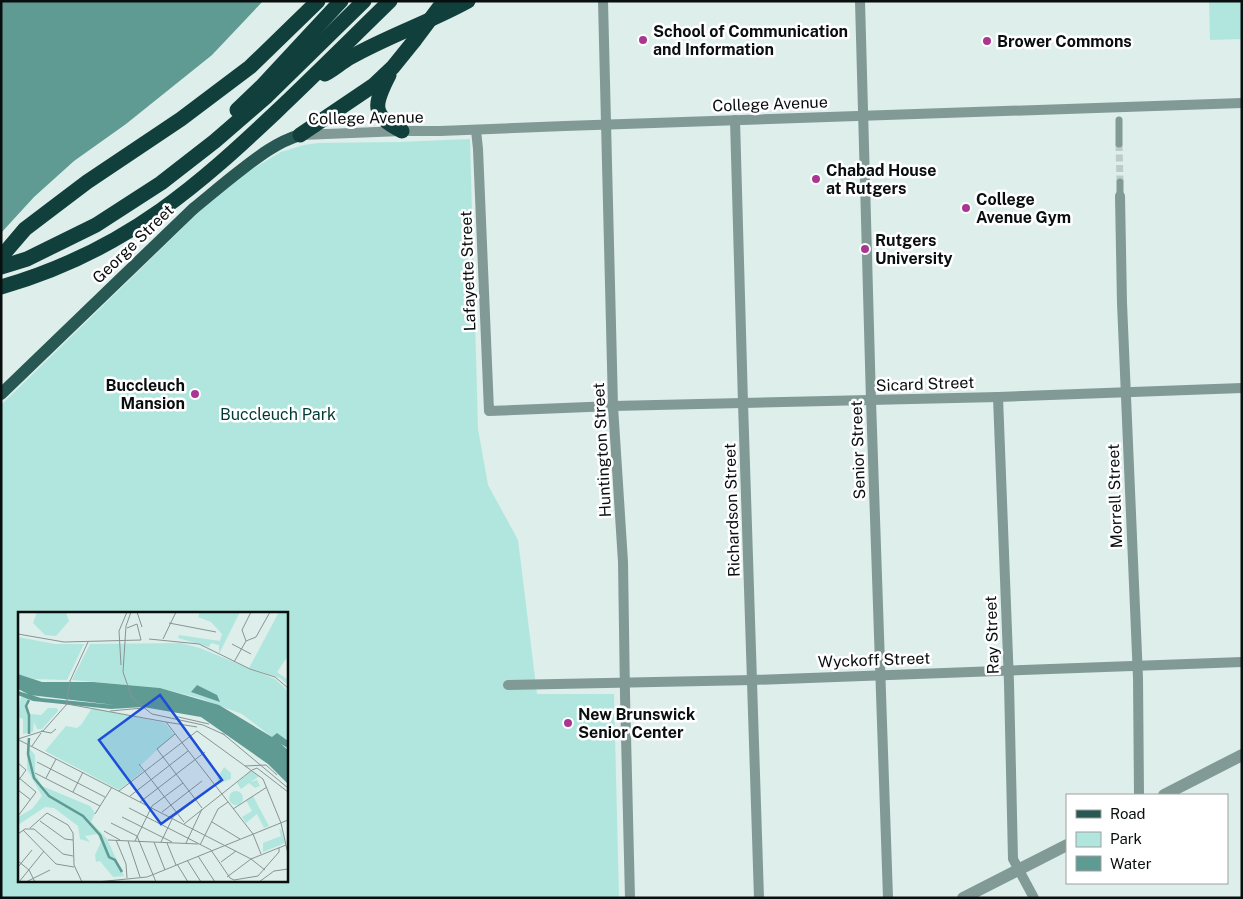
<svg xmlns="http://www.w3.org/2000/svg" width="1243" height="899" font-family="'Public Sans',sans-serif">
	<rect width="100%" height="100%" fill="#ddeeeb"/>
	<g fill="#b1e6df" fill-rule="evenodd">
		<path d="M1209,1H1242V39L1210,40Z"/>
		<path d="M470,139L478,429L488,485L518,540L537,694H614L619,898H1V405L201,210L249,171L281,152L304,145L318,143L399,142ZM19,613H286V880H19Z"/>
	</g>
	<path fill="#5f9a93" d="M1,1H263L212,55L126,124L74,161L34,197L1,233Z"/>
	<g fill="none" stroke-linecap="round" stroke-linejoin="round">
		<path stroke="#bdccca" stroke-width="7" stroke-dasharray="7 3.5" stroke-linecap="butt" d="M1119,144L1120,182"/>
		<g stroke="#819a96" stroke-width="7">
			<path d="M1119,144V120"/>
			<path d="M1120,182V196"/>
		</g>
		<g stroke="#819a96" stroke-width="10">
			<path d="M603,1L613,406L623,562L625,695L630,898"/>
			<path d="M860,1L871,401L888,898"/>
			<path d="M735,120L743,403L759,898"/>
			<path d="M476,130L478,149L489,411L613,406L998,397L1242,388"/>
			<path d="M301,135L402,131H440L565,126L1242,103"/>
			<path d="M1120,196L1122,303L1138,678L1139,795"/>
			<path d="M998,397L1009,683L1013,859L1034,898"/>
			<path d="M508,685L753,680L1242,662"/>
		</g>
		<g stroke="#819a96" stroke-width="12">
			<path d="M1164,795L1242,755"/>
			<path d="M963,898L1067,845"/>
		</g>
		<path stroke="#285853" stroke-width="12" d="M1,394L193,209C209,196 224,183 241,170C259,156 277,142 300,135"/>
		<g stroke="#113f3b" stroke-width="15">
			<path d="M325,74C334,69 342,62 351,57C388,36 430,22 468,1"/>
			<path d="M389,75C374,104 370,115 402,131"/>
			<path d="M237,110L261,87L341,1"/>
			<path d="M300,135L374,85L393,67L414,41"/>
			<path d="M1,257L25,229L50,210L87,182L181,119L250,67L318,1"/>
			<path d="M1,267L27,259L96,225L161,183L215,141L267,96L364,1"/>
			<path d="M1,287C57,271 113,244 161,210C202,181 240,146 276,112C315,75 352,38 390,1"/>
		</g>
		<path stroke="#113f3b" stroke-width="15" d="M414,41L444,1"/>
	</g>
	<g fill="#a93792" stroke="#fff" stroke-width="2">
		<circle cx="643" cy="40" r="5"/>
		<circle cx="987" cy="41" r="5"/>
		<circle cx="816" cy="179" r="5"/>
		<circle cx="966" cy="208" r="5"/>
		<circle cx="865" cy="249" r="5"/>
		<circle cx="195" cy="394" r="5"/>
		<circle cx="568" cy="723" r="5"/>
	</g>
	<g text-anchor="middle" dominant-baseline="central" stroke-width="5" stroke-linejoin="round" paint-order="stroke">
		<g font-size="16" font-weight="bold" fill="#090e0e" stroke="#fff" text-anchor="start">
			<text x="653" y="31">School of Communication<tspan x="653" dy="18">and Information</tspan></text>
			<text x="997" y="41">Brower Commons</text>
			<text x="826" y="170">Chabad House<tspan x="826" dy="18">at Rutgers</tspan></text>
			<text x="976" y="199">College<tspan x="976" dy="18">Avenue Gym</tspan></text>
			<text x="875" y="240">Rutgers<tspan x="875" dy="18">University</tspan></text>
			<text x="185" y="385" text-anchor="end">Buccleuch<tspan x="185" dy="18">Mansion</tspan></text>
			<text x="578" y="714">New Brunswick<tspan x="578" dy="18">Senior Center</tspan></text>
		</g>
		<g font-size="16" fill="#090e0e" stroke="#fff">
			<text transform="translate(770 104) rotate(-2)">College Avenue</text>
			<text transform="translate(366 118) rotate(-1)">College Avenue</text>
			<text transform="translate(133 244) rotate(-44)">George Street</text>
			<text transform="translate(468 271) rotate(-92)">Lafayette Street</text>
			<text transform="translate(925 384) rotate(-2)">Sicard Street</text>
			<text transform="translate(602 450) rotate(-93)">Huntington Street</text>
			<text transform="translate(858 450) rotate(-92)">Senior Street</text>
			<text transform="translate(1115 496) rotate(-92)">Morrell Street</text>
			<text transform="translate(732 510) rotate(-92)">Richardson Street</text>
			<text transform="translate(992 635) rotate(-92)">Ray Street</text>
			<text transform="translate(874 660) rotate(-2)">Wyckoff Street</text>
		</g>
		<g font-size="16" fill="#003934" stroke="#fff">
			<text x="278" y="414">Buccleuch Park</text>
		</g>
	</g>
	<g transform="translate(18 612)">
		<rect width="270" height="270" fill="#ddeeeb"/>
		<path d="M19,0H48L51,9L38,24L27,23L15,11ZM182,0H222L201,42V33L193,31L191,35L160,26L161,23L202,29L204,22L193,10L180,5ZM261,0H270V44L259,60L270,68V73L262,66L231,56ZM0,25L37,32H66L49,68L16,67L0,62ZM163,31L182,36L257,67L270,79V137L224,102L181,86L142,76L54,68L72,32ZM3,84L11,87L7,93L11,102L23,103L30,96H39L40,99L24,117H19L16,110L15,120L5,122V107L0,105ZM74,96L147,111L156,122L122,154L125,159L101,178L27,139L48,114L59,116L63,113ZM9,134L17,143V162L24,174L72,194L77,201L73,210L89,227L106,264L95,265L82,249L78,250L77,243L83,230L79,222L67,224L72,230L62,227L60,214L36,196L27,195L0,213V205L14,197L24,184L9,157ZM206,155L213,161V167L202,171L199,167ZM233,159L241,164L233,170L239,168L242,174L237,176L231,171L223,177L219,171ZM211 186a7 7 0 1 1 14 0a7 7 0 1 1-14 0ZM235,184L251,214L246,216L239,202L228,211L224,205L234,199L228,188ZM261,217H263L267,231L245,240V231L263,224Z" fill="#b1e6df"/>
		<path d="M0,62L24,70H75L142,76L201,93L254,125L259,121L270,129V136L263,132L270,138V172L250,152L183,105L125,95L93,97L15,89L0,83V79L23,86L97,93L12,83L0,77ZM179,73L199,83L202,90L173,80Z" fill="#5f9a93"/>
		<path fill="none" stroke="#5f9a93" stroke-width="2.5" d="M11,88L8,94L11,103V122M11,126L10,142L16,166L31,184L65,204L82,223L91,245L97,248L104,260"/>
		<path fill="none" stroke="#889493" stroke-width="1" d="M113,0L108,14L105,60L114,86L134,102L185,113L207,123M119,0L124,15M151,11L198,20M109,16L119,12L123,28M0,22L46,30L123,28M131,27L181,32L232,57L257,65L270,76M145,27L158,0M228,29L238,25L252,0M228,29L224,18L233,0M214,32L233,42M216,50L228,29M103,53L101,19L109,0M48,93L52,69L70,30M92,99L125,96M156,104L191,112M148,110L235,222L243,242M148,110L179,115M23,119L33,121L38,117M179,119L245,167L263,211L270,242M204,121L270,176M157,122L139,137L184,196M0,127L25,119L49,92L148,110M1,128L233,247L247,258M14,134L23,121M19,150L87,185M0,151L8,158L0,169M121,152L166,210M227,154L248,153L259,163M234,158L239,156L270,180M17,161L82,194M0,165L18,180L0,204M28,166L38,147M0,178L13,188M101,179L179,119M55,180L65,160M112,184L170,139M122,190L187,140M111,196L193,238L212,266M215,197L249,175M144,200L184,169M77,202L94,175M104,205L154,230M22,209L47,227L55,228M194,210L222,227M93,211L119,224M166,212L234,158M12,216L29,201L50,213L55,221L56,253L64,270M5,218L38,252L56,255M86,219L102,228M0,222L7,217H16L45,242L55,244M119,224L138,270M90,228L180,232M98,228L108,252L109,266M110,229L122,265M117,229L134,194L165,171M136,230L147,258M143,230L155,205L197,173M149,231L158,253M168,231L184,197M182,233L200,197L210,190M180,244L197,270M169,248L183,270M0,249L11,258L17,270M203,250L218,239M159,252L170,270M0,255L14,238M209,265L233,247L268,233M212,266L216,268L240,264L261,240V236M1,270L26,239M8,270L32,258M79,270L129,265L270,208M241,270L256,259L270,257"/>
		<path fill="#1d4ed8" fill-opacity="0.15" stroke="#1d4ed8" stroke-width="2.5" d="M142,83L204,168L143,212L81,128Z"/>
		<rect width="270" height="270" fill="none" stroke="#090e0e" stroke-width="2.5"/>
	</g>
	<rect width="1243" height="899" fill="none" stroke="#090e0e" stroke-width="5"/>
	<rect x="1066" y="794" width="162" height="90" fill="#ffffff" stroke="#9d9f9f"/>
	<rect x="1076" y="810" width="25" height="8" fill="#285853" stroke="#9d9f9f"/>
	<text x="1110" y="819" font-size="15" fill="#090e0e">Road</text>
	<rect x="1076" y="832" width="25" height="15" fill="#b1e6df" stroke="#9d9f9f"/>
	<text x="1110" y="844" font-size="15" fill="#090e0e">Park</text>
	<rect x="1076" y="856" width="25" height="15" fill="#5f9a93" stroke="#9d9f9f"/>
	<text x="1110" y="869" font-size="15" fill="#090e0e">Water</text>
</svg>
